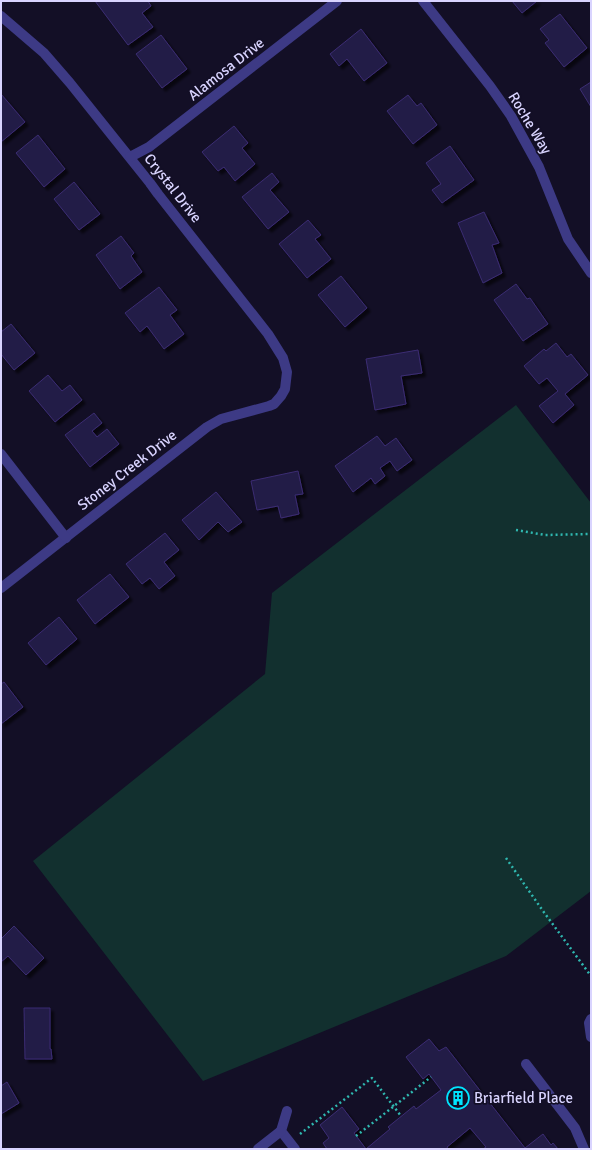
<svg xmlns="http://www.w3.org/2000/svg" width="592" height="1150" font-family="Signika,sans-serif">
	<defs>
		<filter id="shadow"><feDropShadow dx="3.5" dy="3.5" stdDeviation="1" flood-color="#0009"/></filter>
	</defs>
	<rect width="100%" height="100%" fill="#130f26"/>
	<path fill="#12302f" d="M516,405L591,503V891L506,956L203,1081L33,861L265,674L272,593Z"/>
	<g fill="#241b47" stroke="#3b2d73" filter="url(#shadow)">
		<path d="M95,1H148L151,6L142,13L153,27L128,45Z"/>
		<path d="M512,1H537L522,13Z"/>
		<path d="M560,14L587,48L564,67L545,43L549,40L540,29Z"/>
		<path d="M361,29L387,63L364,81L347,59L339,66L330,54Z"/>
		<path d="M161,35L187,69L162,88L136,54Z"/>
		<path d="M591,82V107L580,89Z"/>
		<path d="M1,94L25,122L1,142Z"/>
		<path d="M408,95L417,106L421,103L437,125L413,144L387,111Z"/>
		<path d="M234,126L248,143L242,148L255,164L235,181L224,167L218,171L202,152Z"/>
		<path d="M38,135L65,169L44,187L16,153Z"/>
		<path d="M450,146L474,180L442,203L432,190L441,184L426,163Z"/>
		<path d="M272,173L279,182L270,190L289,212L268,229L242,197Z"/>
		<path d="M74,182L100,214L79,230L54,199Z"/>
		<path d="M484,212L499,243L492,245L502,273L483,283L458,223Z"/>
		<path d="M308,220L321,235L315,239L331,259L307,278L279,244Z"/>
		<path d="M121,236L134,253L131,256L142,272L120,289L96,255Z"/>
		<path d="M341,276L367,308L345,327L318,295Z"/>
		<path d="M516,284L527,299L530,298L548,324L523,341L494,300Z"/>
		<path d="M159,287L177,310L170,315L184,334L164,349L147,326L140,332L125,313Z"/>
		<path d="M11,324L35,353L14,370L1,354V332Z"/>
		<path d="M556,343L567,357L571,354L588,375L565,394L574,405L553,423L539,406L558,391L547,378L539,384L524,366L544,349L546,351Z"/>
		<path d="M418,350L422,373L401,376L406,404L375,410L366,359Z"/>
		<path d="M48,375L62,391L70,385L82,400L55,422L29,391Z"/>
		<path d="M94,413L102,423L92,431L97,437L107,429L119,444L90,467L65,435Z"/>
		<path d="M377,436L385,446L396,438L412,460L397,471L390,461L380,468L385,476L375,484L371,478L353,492L335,466Z"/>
		<path d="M298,471L303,494L295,495L299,514L281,518L278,506L257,510L251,481Z"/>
		<path d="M216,492L242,522L228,532L218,522L199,540L182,520Z"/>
		<path d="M165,533L179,550L164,562L175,576L159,589L150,578L142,584L126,564Z"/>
		<path d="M110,574L129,597L95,624L77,600Z"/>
		<path d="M59,617L77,639L46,665L28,643Z"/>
		<path d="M4,682L23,707L1,724V684Z"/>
		<path d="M14,926L44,958L26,975L8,956L1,962V939Z"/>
		<path d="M24,1008H50V1049H51L52,1059H25Z"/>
		<path d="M429,1039L439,1051L446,1047L525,1148L543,1134L551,1145L553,1143L558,1149H483L486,1147L470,1128L447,1147L448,1149H327L323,1143L329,1138L320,1125L342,1107L359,1129L354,1133L366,1149L390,1129L388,1127L414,1106L416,1109L441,1090L429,1074L423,1079L406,1057Z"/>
		<path d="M7,1082L19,1103L1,1114V1086Z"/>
	</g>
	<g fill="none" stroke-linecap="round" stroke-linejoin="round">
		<g stroke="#2fb8b0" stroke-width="2.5" stroke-dasharray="2 3" stroke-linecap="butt">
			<path d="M516,530L545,535L591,534"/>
			<path d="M506,858L543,911L591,976"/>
			<path d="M300,1134L372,1078L401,1116"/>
			<path d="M356,1136L431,1077"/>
		</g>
		<g stroke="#3d3a85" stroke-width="10">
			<path d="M591,1019L589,1023L591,1037"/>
			<path d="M526,1064L575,1128L584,1149"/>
			<path d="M287,1111L281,1131L295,1149"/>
			<path d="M258,1149L281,1131"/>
		</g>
		<g stroke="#3d3a85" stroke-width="10">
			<path d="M423,1L490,86L511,116L539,167L568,239L591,273"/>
			<path d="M1,16L44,53L70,83L150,183L158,194L268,334L283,358L287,372L285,389L281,396L274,404L269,406L221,419L207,427L1,588"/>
			<path d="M130,157L149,147L337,1"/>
			<path d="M1,454L66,538"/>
		</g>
	</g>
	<defs>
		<g id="building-ring" transform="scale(1.15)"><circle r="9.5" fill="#130f26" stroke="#00e5ff" stroke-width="1.5"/><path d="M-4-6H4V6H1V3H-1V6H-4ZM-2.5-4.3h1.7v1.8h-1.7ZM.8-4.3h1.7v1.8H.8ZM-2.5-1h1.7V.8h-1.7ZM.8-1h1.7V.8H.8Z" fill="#00e5ff"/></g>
	</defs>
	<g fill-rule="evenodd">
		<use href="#building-ring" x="458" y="1098"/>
	</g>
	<g text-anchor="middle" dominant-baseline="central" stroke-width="3.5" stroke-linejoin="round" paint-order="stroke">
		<g font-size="15" fill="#d9d4ff" stroke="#130f26">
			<text transform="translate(226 69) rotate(-38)">Alamosa Drive</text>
			<text transform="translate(530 123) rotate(59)">Roche Way</text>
			<text transform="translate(173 188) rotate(52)">Crystal Drive</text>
			<text transform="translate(127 470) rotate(-38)">Stoney Creek Drive</text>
		</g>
		<g font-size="15" fill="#d9d4ff" stroke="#130f26" text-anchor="start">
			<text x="474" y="1098">Briarfield Place</text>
		</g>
	</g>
	<rect width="592" height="1150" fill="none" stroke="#d9d4ff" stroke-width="4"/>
</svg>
